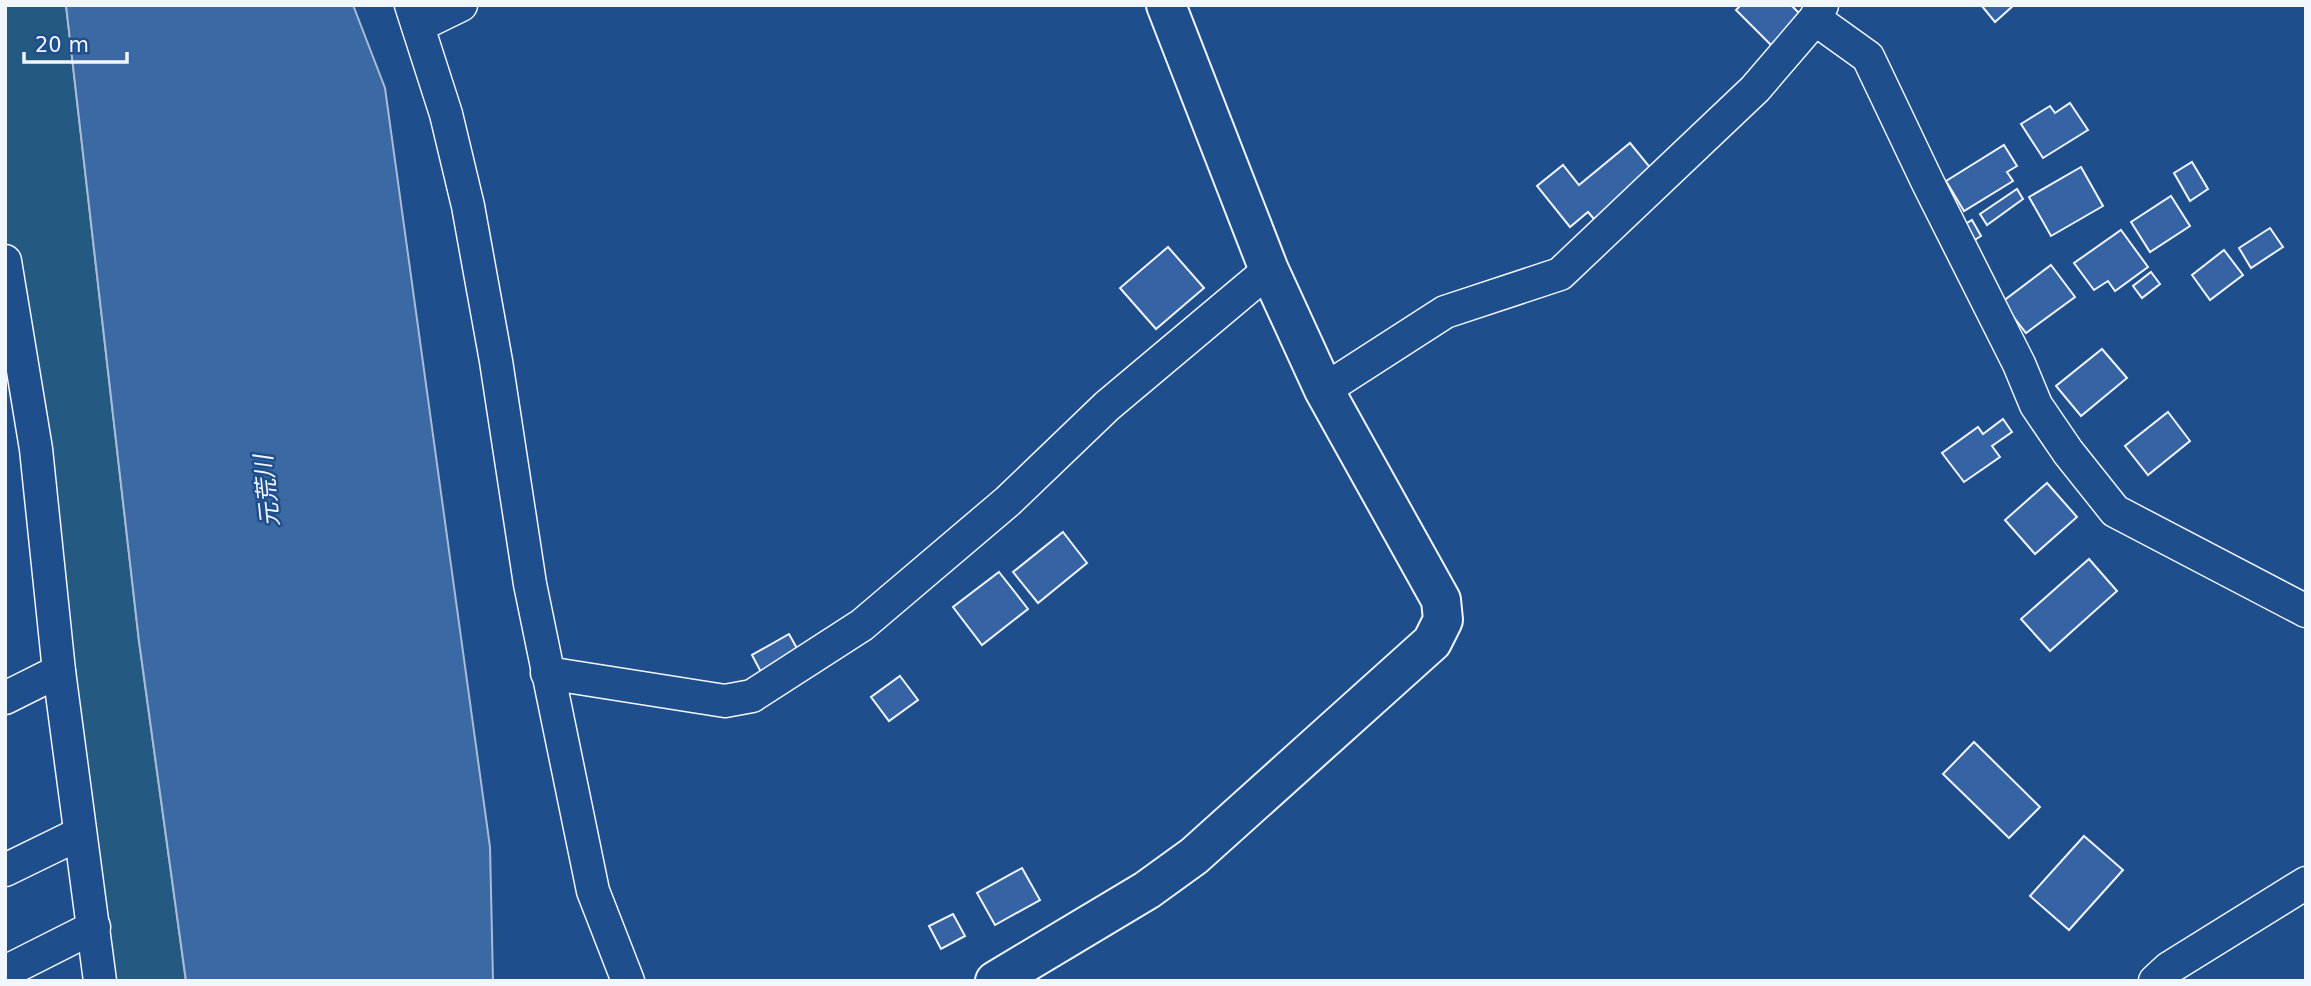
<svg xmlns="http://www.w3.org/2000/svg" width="2311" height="986" font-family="'DejaVu Sans','Noto Sans JP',sans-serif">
	<rect width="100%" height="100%" fill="#1f4e8c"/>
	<path fill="#245a82" stroke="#a8bbd7" stroke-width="2" d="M5,5H66L139,641L186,981H115L5,266Z"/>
	<path fill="#3b69a3" stroke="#a8bbd7" stroke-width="2" d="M66,5H353L385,88L490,847L493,981H186L139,641Z"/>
	<g fill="#3563a3" stroke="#f2f6ff" stroke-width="2">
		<path d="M1741,5H1791L1801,15L1771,45L1736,10Z"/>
		<path d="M1981,5H2014L1995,22Z"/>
		<path d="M2070,103L2088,130L2043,158L2021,124L2050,106L2055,113Z"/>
		<path d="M1630,143L1653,171L1594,219L1588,212L1570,227L1537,186L1563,165L1579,185Z"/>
		<path d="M2004,145L2017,166L2007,172L2013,181L1964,211L1946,181Z"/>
		<path d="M2192,162L2208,189L2190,201L2174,173Z"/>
		<path d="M2081,167L2103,206L2051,236L2029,197Z"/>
		<path d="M2017,189L2023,199L1987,225L1980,214Z"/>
		<path d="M2171,196L2190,226L2150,252L2131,222Z"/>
		<path d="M1972,220L1981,236L1968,244L1959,228Z"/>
		<path d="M2270,228L2283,247L2251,268L2239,248Z"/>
		<path d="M2121,230L2148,267L2115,291L2108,281L2094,290L2074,263Z"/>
		<path d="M1168,247L1204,288L1156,329L1120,288Z"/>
		<path d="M2224,250L2243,275L2210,300L2192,275Z"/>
		<path d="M2051,265L2075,297L2026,333L2002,302Z"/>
		<path d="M2151,272L2160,284L2142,298L2133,286Z"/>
		<path d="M2102,349L2127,378L2081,416L2056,386Z"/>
		<path d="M2168,412L2190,441L2148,475L2125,446Z"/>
		<path d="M2003,419L2012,432L1992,446L2000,457L1964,482L1942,453L1978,427L1983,434Z"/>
		<path d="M2047,483L2077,517L2035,554L2005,520Z"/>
		<path d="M1063,532L1087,563L1038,603L1013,572Z"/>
		<path d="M2089,559L2117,591L2050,651L2021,619Z"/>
		<path d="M999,572L1028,609L982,645L953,607Z"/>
		<path d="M789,634L799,652L762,674L752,655Z"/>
		<path d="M900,676L918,700L889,721L871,697Z"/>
		<path d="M1974,742L2040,807L2009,838L1943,774Z"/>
		<path d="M2084,836L2123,870L2069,930L2030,896Z"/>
		<path d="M1022,868L1040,900L995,925L977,893Z"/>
		<path d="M953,914L965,936L941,949L929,926Z"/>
	</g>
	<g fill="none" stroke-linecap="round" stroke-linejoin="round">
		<g stroke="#f2f6ff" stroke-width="35">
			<g id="minor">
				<path d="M411,5L446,114L468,206L496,361L530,584L593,891L628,981"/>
				<path d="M1815,19L1868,57L1928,183L2019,364L2036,405L2068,452L2115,511L2306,611"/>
				<path d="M418,26L461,5"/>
				<path d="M5,261L36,449L59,671L100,981"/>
				<path d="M1324,390L1445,312L1560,274L1755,89L1815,19L1822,5"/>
				<path d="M547,673L725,701L752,696L862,625L1008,501L1107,406L1269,270"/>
				<path d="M5,698L59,671"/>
				<path d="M5,870L79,834"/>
				<path d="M5,972L94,927"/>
				<path d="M2155,981L2169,968L2306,883"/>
			</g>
		</g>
		<g stroke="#f2f6ff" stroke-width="42">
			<path id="tertiary" d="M995,981L1147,890L1194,856L1432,642L1443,620L1441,600L1324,390L1269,270L1166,5"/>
		</g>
		<use href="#minor" stroke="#1f4e8c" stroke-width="32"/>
		<use href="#tertiary" stroke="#1f4e8c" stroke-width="38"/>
	</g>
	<g text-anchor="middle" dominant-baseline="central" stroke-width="5" stroke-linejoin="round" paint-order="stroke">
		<g font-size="24" font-style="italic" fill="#f2f6ff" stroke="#1f4e8c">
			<text transform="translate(267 491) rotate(-96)">元荒川</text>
		</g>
	</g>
	<rect width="2311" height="986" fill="none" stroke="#f2f6ff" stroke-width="14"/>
	<path d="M24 52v10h103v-10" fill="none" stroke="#f2f6ff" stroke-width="3.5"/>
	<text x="35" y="52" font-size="21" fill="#f2f6ff" stroke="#1f4e8c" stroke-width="5" paint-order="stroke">20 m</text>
</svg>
